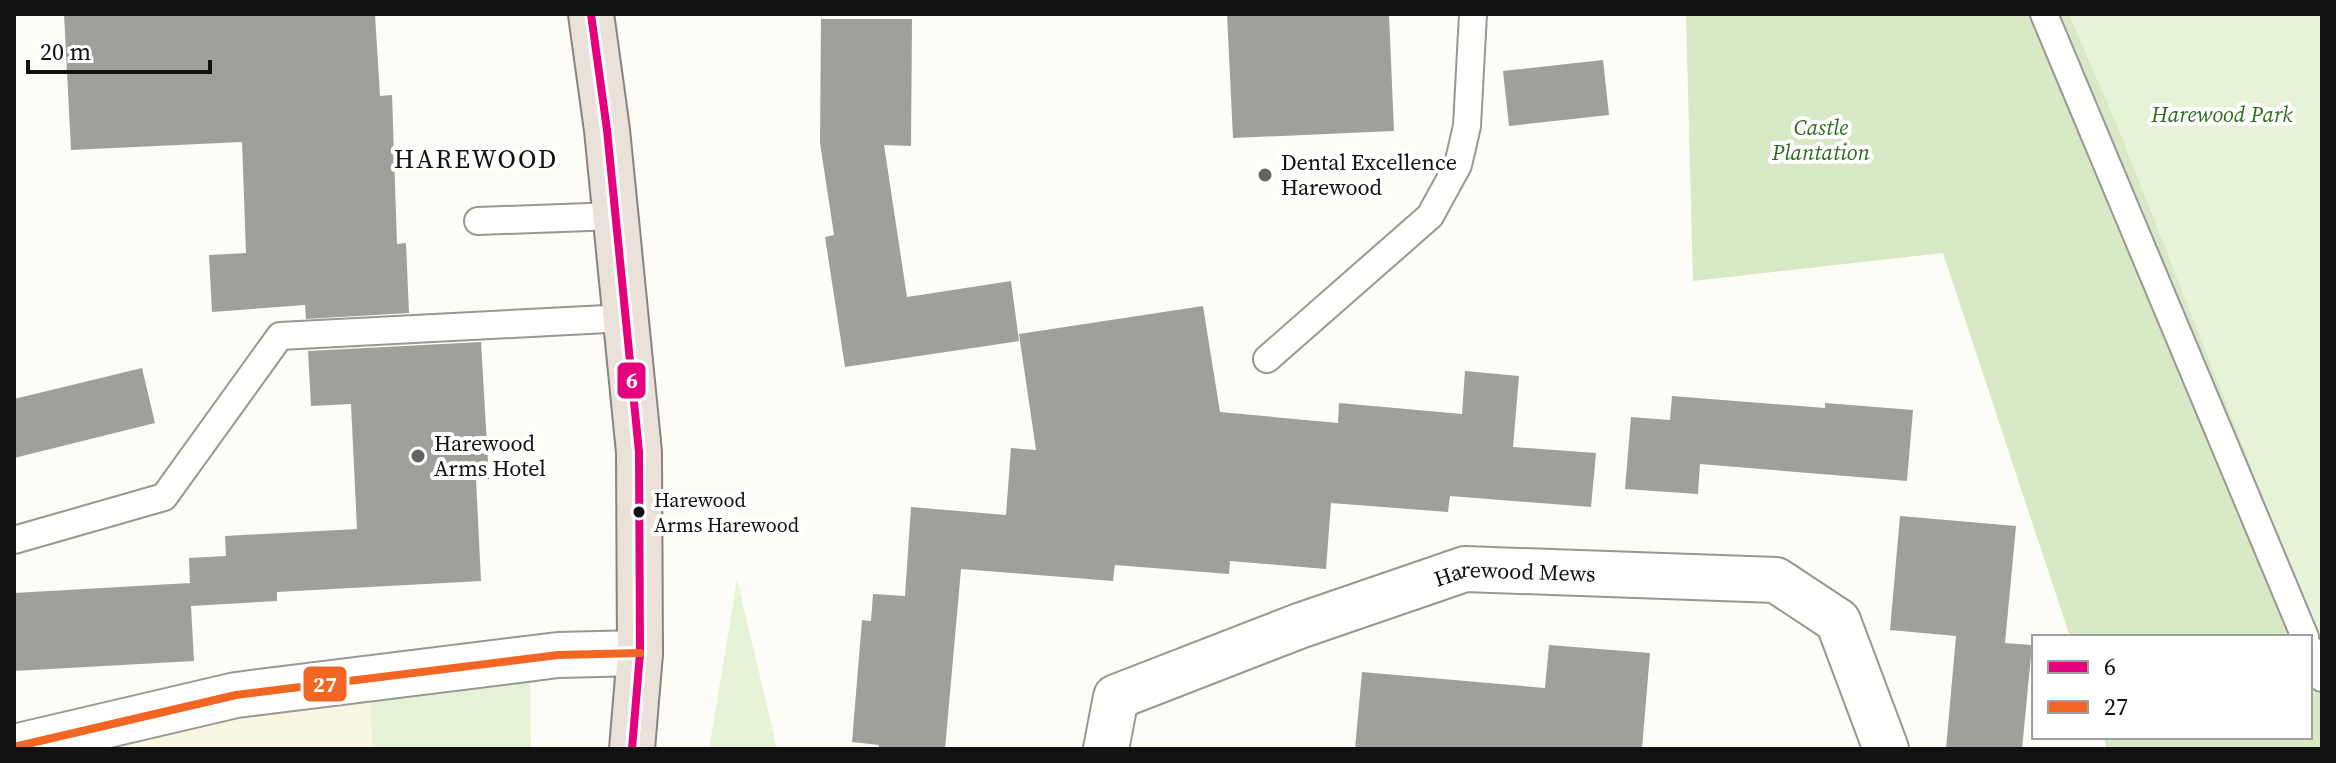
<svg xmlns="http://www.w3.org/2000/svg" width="2336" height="763" font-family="'Source Serif 4',serif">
	<rect width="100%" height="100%" fill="#fdfcf7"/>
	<path fill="#f9f7e4" d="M370,692L372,749H111L288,704Z"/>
	<g fill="#e7f3d7">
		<path d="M2069,14H2322V648L2118,127Z"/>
		<path d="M737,579L777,749H709Z"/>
		<path d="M530,670L531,749H372L370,692Z"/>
	</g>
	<path fill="#d8eac5" d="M1686,14H2069L2118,127L2322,648V749H2107L2103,737H2310V637H2070L1943,253L1693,281Z"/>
	<g fill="#a19f9c">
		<path d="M64,14H375L380,96L392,95L397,244L406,243L409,313L306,319L305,305L212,312L209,255L246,253L242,142L71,150Z"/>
		<path d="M1227,14H1389L1394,131L1233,138Z"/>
		<path d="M821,19H912L911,146L884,145L907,297L1011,281L1019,341L845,367L825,237L834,235L820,143Z"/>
		<path d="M1603,60L1609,115L1509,126L1503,71Z"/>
		<path d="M1203,306L1220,412L1338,423L1339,403L1462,414L1465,371L1519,376L1513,447L1596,453L1591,507L1450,496L1448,512L1331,503L1326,569L1230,561L1229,574L1115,565L1113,581L961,569L945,749H878L879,745L852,742L862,620L871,621L873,594L905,596L911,507L1006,515L1011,448L1036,450L1019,334Z"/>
		<path d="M481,342L489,479H476L481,581L277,592V601L191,606L194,661L14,671V593L190,583V586L189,558L226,556L225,536L357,529L351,404L311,406L308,351Z"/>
		<path d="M142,368L155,423L14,458V399Z"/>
		<path d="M1672,396L1825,408V403L1913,410L1907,481L1700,464L1698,494L1625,489L1631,417L1670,420Z"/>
		<path d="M1900,516L2016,526L2005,643L2032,645L2022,749H1946L1956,636L1890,630Z"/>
		<path d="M1549,645L1650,653L1642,749H1355L1362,672L1545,688Z"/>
	</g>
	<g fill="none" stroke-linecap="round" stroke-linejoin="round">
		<g stroke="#979795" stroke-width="30">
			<g id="lane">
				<path d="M2044,14L2305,637"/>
				<path d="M478,221L616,216"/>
				<path d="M1267,359L1430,216L1458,165L1467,126L1473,14"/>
				<path d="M14,540L164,497L280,336L626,318"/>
				<path d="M2310,649L2322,678"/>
			</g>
		</g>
		<g stroke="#979795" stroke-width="48">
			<g id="street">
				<path d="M14,747L236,695L558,655L640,653"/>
				<path id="s1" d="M1106,749L1116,697L1299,626L1465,569L1776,580L1838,621L1886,749"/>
			</g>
		</g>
		<g stroke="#858482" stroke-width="48">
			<path id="highway" d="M591,14L607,130L639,452L640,653L632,749"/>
		</g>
		<use href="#lane" stroke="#fffffe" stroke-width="26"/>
		<use href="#street" stroke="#fffffe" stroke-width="44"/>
		<use href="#highway" stroke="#eae1d8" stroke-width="44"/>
		<g stroke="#fff" stroke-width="14">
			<path id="bus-1" d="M591,14L607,130L639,452L640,653L632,749"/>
		</g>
		<g stroke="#fff" stroke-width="14">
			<path id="bus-2" d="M14,747L236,695L558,655L640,653"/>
		</g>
		<use href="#bus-1" stroke="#e5007d" stroke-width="8"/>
		<use href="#bus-2" stroke="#f26522" stroke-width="8"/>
	</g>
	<g fill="#646362" stroke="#fff" stroke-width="3">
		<circle cx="1265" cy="175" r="8"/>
		<circle cx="418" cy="456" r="8"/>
	</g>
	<circle fill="#111" stroke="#fff" stroke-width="3" cx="639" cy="512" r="7"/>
	<g text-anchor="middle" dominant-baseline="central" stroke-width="8" stroke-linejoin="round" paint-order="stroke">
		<g font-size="20" fill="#111" stroke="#fff" text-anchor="start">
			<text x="654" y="500">Harewood<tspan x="654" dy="25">Arms Harewood</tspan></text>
		</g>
		<g font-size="22" font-style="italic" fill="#2f6b1f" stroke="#fff">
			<text x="2222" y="114">Harewood Park</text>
			<text x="1821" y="127">Castle<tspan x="1821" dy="25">Plantation</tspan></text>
		</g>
		<g font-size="22" fill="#111" stroke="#fff" text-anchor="start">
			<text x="1281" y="162">Dental Excellence<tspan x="1281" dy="25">Harewood</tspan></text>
			<text x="434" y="443">Harewood<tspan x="434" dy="25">Arms Hotel</tspan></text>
		</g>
		<g font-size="22" fill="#111" stroke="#fff">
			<text stroke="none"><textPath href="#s1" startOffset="474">Harewood Mews</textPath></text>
		</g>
		<g font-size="26" letter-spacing="2" fill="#111" stroke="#fff">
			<text x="476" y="159">HAREWOOD</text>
		</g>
	</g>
	<g stroke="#fff" stroke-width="3">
		<rect x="616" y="361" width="31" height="39" rx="8" fill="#e5007d"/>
		<rect x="302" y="665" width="46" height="38" rx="8" fill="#f26522"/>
	</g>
	<g font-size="22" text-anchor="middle" font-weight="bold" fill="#fff">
		<text x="632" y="388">6</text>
		<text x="325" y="692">27</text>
	</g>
	<rect width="2336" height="763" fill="none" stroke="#111111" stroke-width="32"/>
	<rect x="2032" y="635" width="280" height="104" fill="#ffffff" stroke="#a0a0a0" stroke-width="2"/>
	<rect x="2048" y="661" width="40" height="12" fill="#e5007d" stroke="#a0a0a0" stroke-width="2"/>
	<text x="2104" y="675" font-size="24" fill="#111111">6</text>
	<rect x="2048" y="701" width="40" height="12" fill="#f26522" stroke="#a0a0a0" stroke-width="2"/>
	<text x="2104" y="715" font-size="24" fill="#111111">27</text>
	<path d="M28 60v12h182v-12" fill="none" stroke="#111111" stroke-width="4"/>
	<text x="40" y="60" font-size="24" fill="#111111" stroke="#ffffff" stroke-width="6" paint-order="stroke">20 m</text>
</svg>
